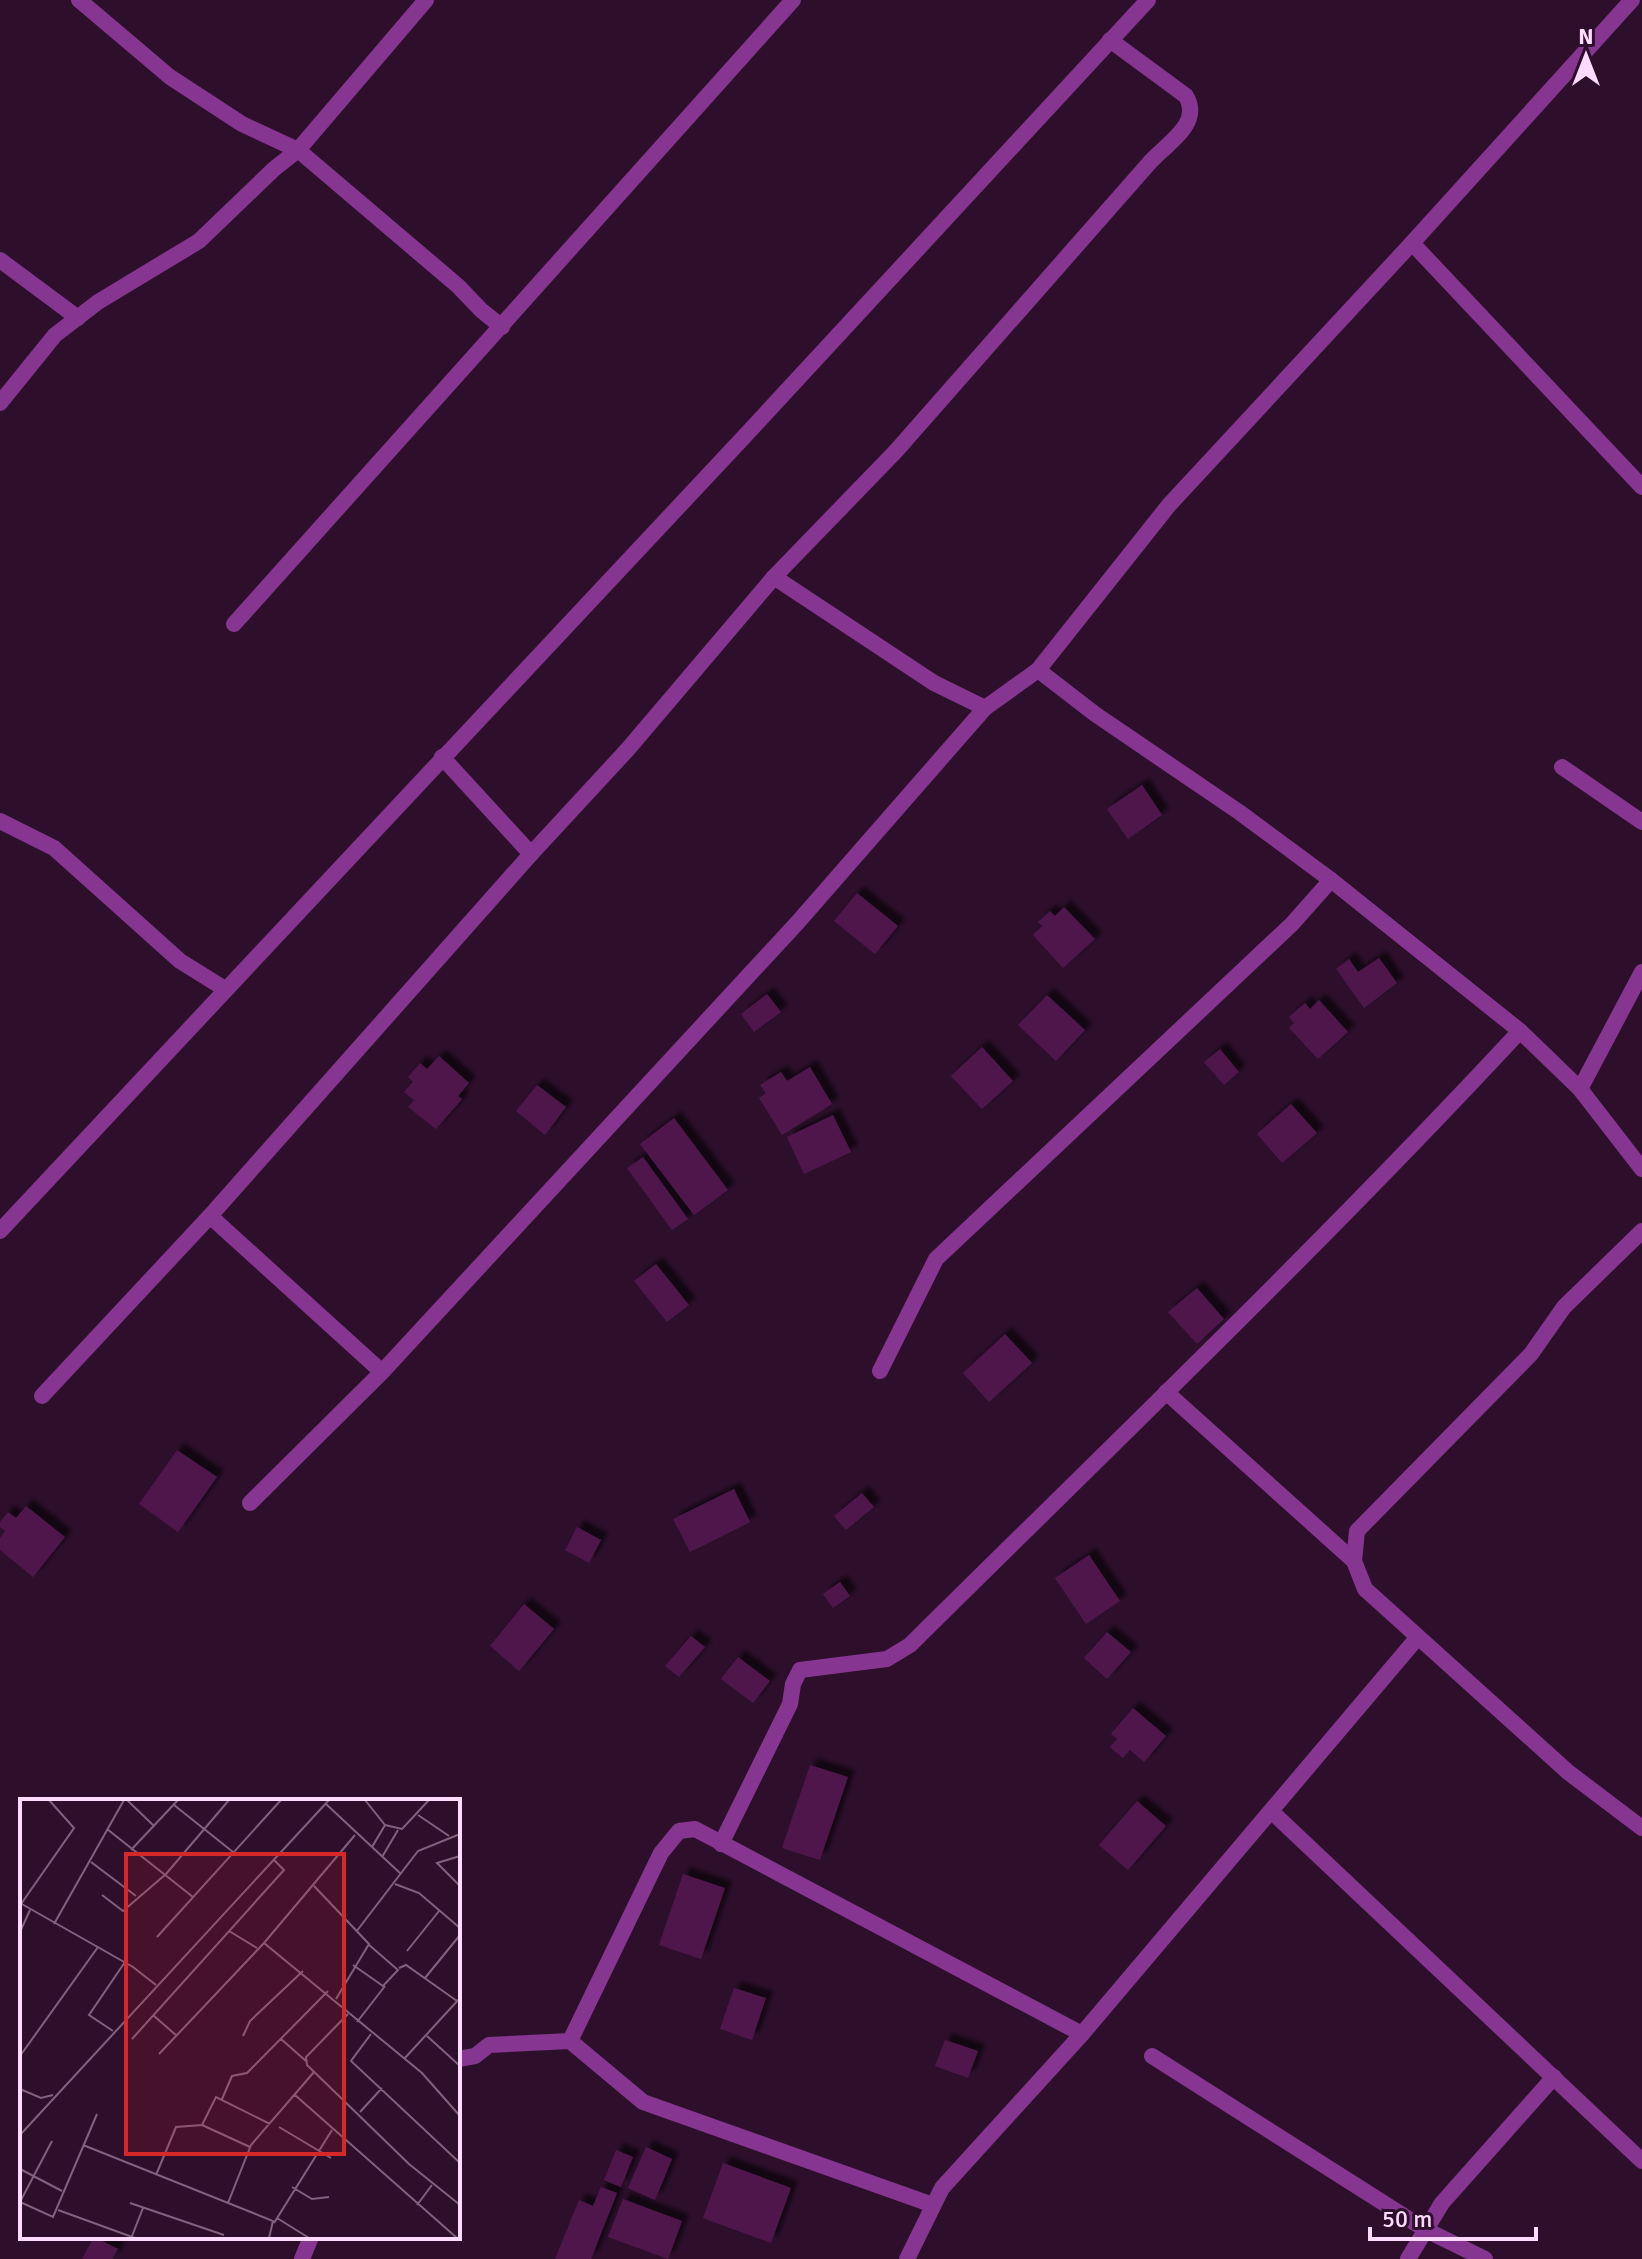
<svg xmlns="http://www.w3.org/2000/svg" width="1642" height="2259" font-family="Signika,sans-serif">
	<defs>
		<filter id="shadow"><feDropShadow dx="7" dy="-7" stdDeviation="2" flood-color="#0009"/></filter>
	</defs>
	<rect width="100%" height="100%" fill="#2d0f2c"/>
	<g fill="#4f194c" filter="url(#shadow)">
		<path d="M1142,785L1162,815L1128,839L1107,809Z"/>
		<path d="M857,893L898,926L875,954L834,921Z"/>
		<path d="M1064,907L1095,939L1063,968L1033,935L1042,926L1038,922L1050,911L1055,916Z"/>
		<path d="M1379,958L1397,983L1364,1008L1336,969L1349,959L1358,972Z"/>
		<path d="M767,994L781,1012L754,1032L741,1014Z"/>
		<path d="M1047,995L1085,1030L1056,1061L1018,1025Z"/>
		<path d="M1319,1000L1348,1032L1318,1059L1289,1028L1294,1023L1289,1017L1305,1003L1310,1009Z"/>
		<path d="M982,1047L1013,1081L982,1109L951,1076Z"/>
		<path d="M1220,1049L1239,1072L1224,1085L1204,1062Z"/>
		<path d="M439,1056L469,1083L458,1096L462,1099L436,1129L408,1107L414,1100L404,1092L413,1082L408,1077L420,1063L427,1069Z"/>
		<path d="M810,1067L832,1104L782,1135L759,1098L766,1093L760,1085L781,1072L787,1081Z"/>
		<path d="M537,1085L566,1107L545,1135L516,1111Z"/>
		<path d="M1291,1104L1317,1133L1282,1163L1257,1134Z"/>
		<path d="M833,1115L851,1152L804,1174L787,1137Z"/>
		<path d="M674,1118L728,1190L694,1215L640,1144Z"/>
		<path d="M643,1157L688,1219L672,1230L627,1168Z"/>
		<path d="M656,1264L689,1305L667,1322L634,1281Z"/>
		<path d="M1197,1288L1224,1319L1197,1344L1168,1312Z"/>
		<path d="M1005,1334L1032,1363L989,1402L963,1373Z"/>
		<path d="M177,1450L217,1477L178,1532L139,1504Z"/>
		<path d="M734,1489L750,1522L690,1552L673,1519Z"/>
		<path d="M862,1493L874,1507L846,1530L834,1516Z"/>
		<path d="M26,1506L65,1537L33,1577L0,1550V1538L5,1531L0,1527V1522L8,1512L16,1518Z"/>
		<path d="M577,1527L601,1540L589,1563L565,1550Z"/>
		<path d="M1089,1555L1120,1601L1086,1624L1055,1578Z"/>
		<path d="M840,1582L850,1596L833,1608L823,1594Z"/>
		<path d="M524,1604L554,1629L519,1671L490,1646Z"/>
		<path d="M1107,1632L1131,1652L1107,1679L1084,1658Z"/>
		<path d="M691,1636L705,1647L679,1677L665,1666Z"/>
		<path d="M738,1657L770,1681L753,1703L721,1679Z"/>
		<path d="M1133,1708L1166,1736L1144,1762L1130,1750L1123,1758L1110,1747L1117,1739L1111,1734Z"/>
		<path d="M810,1765L848,1777L820,1860L782,1848Z"/>
		<path d="M1137,1801L1166,1826L1128,1870L1099,1845Z"/>
		<path d="M683,1874L725,1888L701,1959L659,1945Z"/>
		<path d="M734,1988L766,1998L752,2040L720,2029Z"/>
		<path d="M945,2040L978,2051L968,2078L935,2066Z"/>
		<path d="M646,2147L672,2159L655,2200L628,2188Z"/>
		<path d="M616,2150L633,2157L621,2187L604,2180Z"/>
		<path d="M723,2163L791,2188L771,2243L703,2218Z"/>
		<path d="M601,2187L617,2193L591,2259H555L579,2200L593,2206Z"/>
		<path d="M623,2199L682,2221L668,2259L608,2237Z"/>
		<path d="M94,2237L118,2249L112,2259H82Z"/>
	</g>
	<g fill="none" stroke-linecap="round" stroke-linejoin="round">
		<g stroke="#863690" stroke-width="16">
			<path d="M79,0L170,77L242,124L298,150L458,286L481,310L502,327"/>
			<path d="M1412,243L1642,487"/>
			<path d="M0,260L78,318"/>
			<path d="M0,403L55,335L98,302L199,241L274,169L298,150L426,0"/>
			<path d="M774,577L934,683L985,708"/>
			<path d="M234,624L793,0"/>
			<path d="M1038,670L1095,714L1239,812L1331,880L1520,1031L1580,1089L1642,1169"/>
			<path d="M442,757L531,854"/>
			<path d="M1562,767L1642,822"/>
			<path d="M0,821L54,848L180,961L225,989"/>
			<path d="M1580,1089L1642,972"/>
			<path d="M210,1216L382,1372"/>
			<path d="M0,1231L742,439L1148,0"/>
			<path d="M1642,1231L1564,1307L1531,1354L1357,1531L1354,1561L1365,1589L1568,1772L1642,1828"/>
			<path d="M880,1371L936,1259L1292,924L1331,880"/>
			<path d="M1166,1392L1354,1561"/>
			<path d="M42,1396L210,1216L531,854L628,749L774,577L896,451L1151,161C1169,142 1202,123 1186,96L1110,40"/>
			<path d="M250,1503L382,1372L798,922L985,708L1038,670L1169,505L1412,243L1632,0"/>
			<path d="M1271,1811L1642,2161"/>
			<path d="M721,1844L790,1704L793,1684L800,1670L887,1659L910,1645C1115,1442 1324,1242 1520,1031"/>
			<path d="M570,2041L643,2102L933,2205"/>
			<path d="M1152,2056L1426,2230L1485,2259"/>
			<path d="M458,2059L475,2056L489,2045L570,2041L661,1853L679,1831L695,1829L1082,2034"/>
			<path d="M302,2259L311,2237"/>
			<path d="M907,2259L942,2188L1082,2034L1418,1637"/>
			<path d="M1408,2259L1442,2203L1554,2077"/>
		</g>
	</g>
	<g transform="translate(20 1799)">
		<rect width="440" height="440" fill="#2d0f2c"/>
		<path fill="none" stroke="#816080" stroke-width="2" d="M107,1L133,26M345,1L365,26L352,48M306,5L381,75M154,6L213,53M398,16L429,37M365,26L382,30L409,1M87,30L173,98M111,51L158,1M440,57L417,64L440,87M362,58L378,31M71,63L116,97M375,85L399,94L440,129M294,87L349,145L316,200M82,96L103,112L146,75L209,1M0,104L113,168L136,186M1,105L54,29L29,1M34,125L104,1M209,132L237,149M0,133L10,111M336,133L398,52L440,35M137,138L261,1M244,144L402,274L440,317M387,152L419,112M333,166L363,187L378,171L348,145M379,169L386,166L437,202M405,179L440,136M328,215L286,258L287,266L389,365L440,406M134,217L157,237M337,223L365,187M93,232L69,216L105,163M351,235L331,262L440,364M223,237L230,222L283,172M407,237L440,267M112,240L264,71L253,60M261,240L286,262M139,255L244,144L335,36M0,257L78,148M384,260L440,199M0,290L21,299L33,296M275,296L437,439M202,300L212,277L227,274L308,192M340,313L362,289M182,326L230,348M259,328L311,359M0,336L309,1M32,342L0,403L33,418L77,315M63,346L253,422L249,439M0,370L42,392M136,376L156,328L182,326L196,298L250,325M272,388L292,400L309,398M110,404L204,436M208,404L231,346L294,273M397,406L412,386M38,411L115,439M257,419L289,439M254,424L312,331M112,437L123,409"/>
		<path fill="#d62828" fill-opacity="0.15" stroke="#d62828" stroke-width="4" d="M106,55H324V355H106Z"/>
		<rect width="440" height="440" fill="none" stroke="#fedaff" stroke-width="4"/>
	</g>
	<g transform="translate(1586 56)" stroke="#2d0f2c" stroke-width="6" paint-order="stroke">
	<path d="M0-6L14 30L0 20L-14 30Z" fill="#fedaff"/>
	<text y="-12" font-size="22" font-weight="bold" text-anchor="middle" fill="#fedaff">N</text>
	</g>
	<path d="M1370 2227v12h166v-12" fill="none" stroke="#fedaff" stroke-width="4"/>
	<text x="1382" y="2227" font-size="24" fill="#fedaff" stroke="#2d0f2c" stroke-width="6" paint-order="stroke">50 m</text>
</svg>
